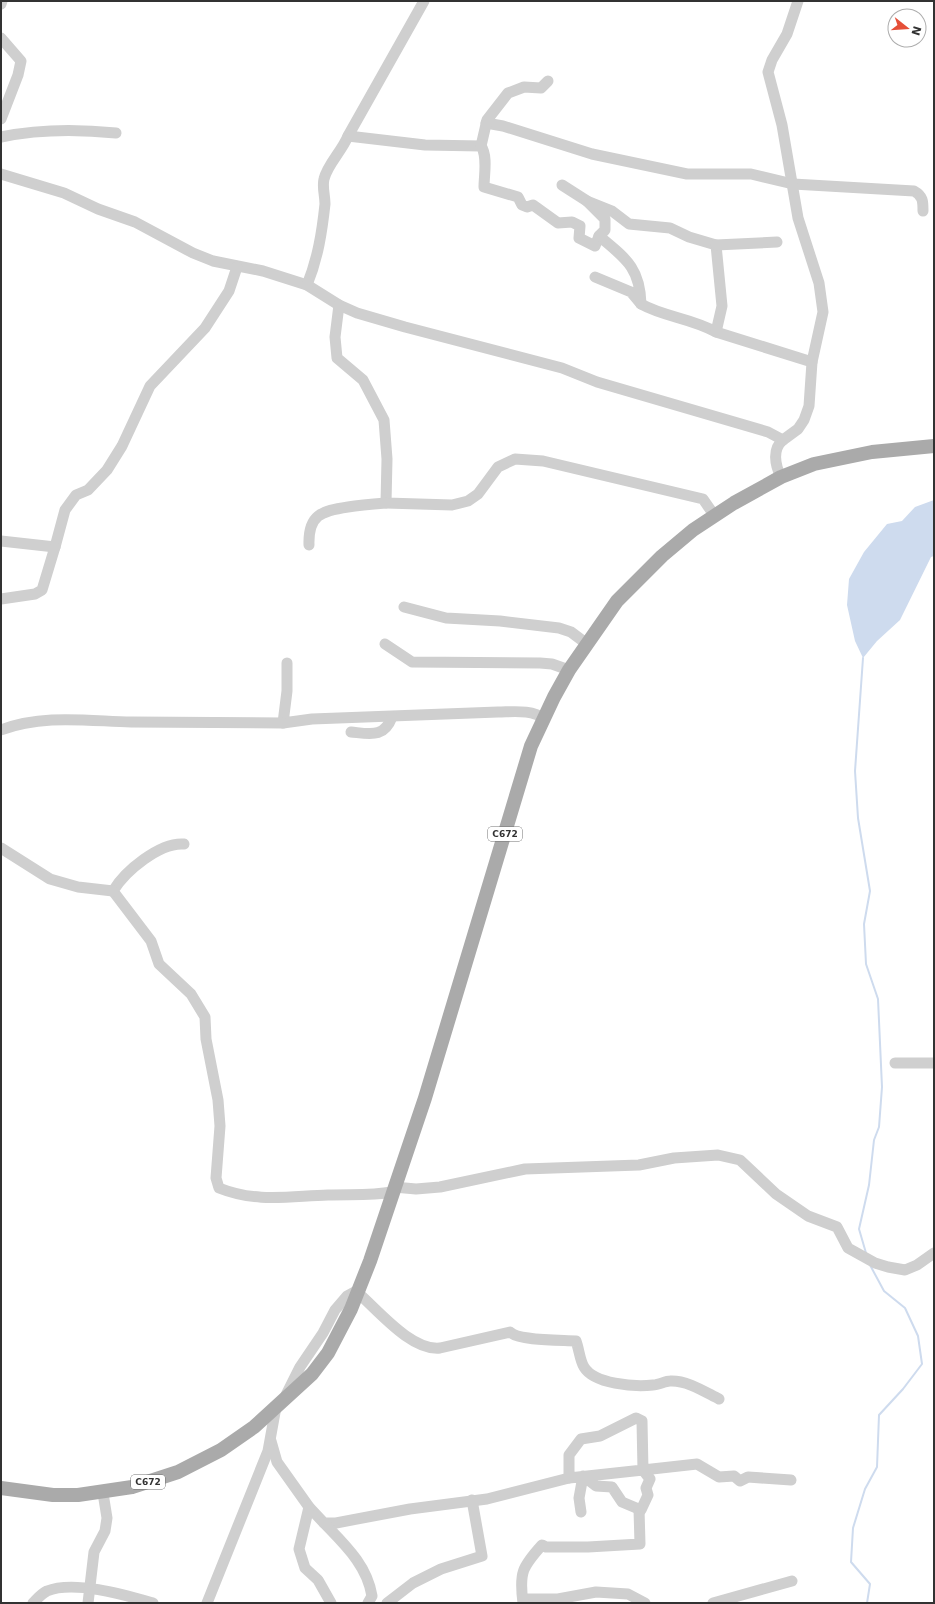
<svg xmlns="http://www.w3.org/2000/svg" width="935" height="1604" font-family="'DejaVu Sans',sans-serif">
	<rect width="100%" height="100%" fill="#fff"/>
	<path fill="#cedbee" d="M934,500V556L931,557L900,620L877,641L863,658L855,641L847,605L849,579L864,552L887,524L902,521L915,507Z"/>
	<g fill="none" stroke-linecap="round" stroke-linejoin="round">
		<g stroke="#cedbee" stroke-width="2">
			<path d="M863,658L855,771L858,818L870,891L864,924L866,964L878,999L882,1087L879,1127L874,1140L869,1185L859,1229L866,1253"/>
			<path d="M867,1603L870,1584L851,1562L853,1528L865,1489L877,1467L879,1415L903,1389L922,1364L918,1336L905,1308L884,1291L870,1265"/>
		</g>
		<g stroke="#cfcfcf" stroke-width="11">
			<path d="M1,4L2,1"/>
			<path d="M1,38L21,61L18,75L1,119"/>
			<path d="M486,123L503,126L592,154L687,174H751L793,184L914,191C923,196 923,201 923,211"/>
			<path d="M348,136L425,145L481,146C488,156 484,175 484,187L518,197L522,205L527,207L533,205L558,223L572,222L580,226L579,238L595,246L599,236C625,258 640,267 641,304L631,292L595,277"/>
			<path d="M1,137C39,129 77,129 116,133"/>
			<path d="M481,146L487,120L508,93L524,87L541,88L548,81"/>
			<path d="M1,174L64,193L98,209L135,222L193,253L213,261L263,271L307,285L339,305L357,313L405,327L562,368L597,382L768,432L783,440C772,449 775,465 781,477"/>
			<path d="M562,185L587,201"/>
			<path d="M599,236L605,230V219L587,201L612,211L629,224L670,228L689,237L716,245L722,306L716,332C691,318 664,317 641,304"/>
			<path d="M716,245L777,242"/>
			<path d="M307,285C318,258 322,232 325,204C325,195 322,187 324,179C327,165 342,151 348,136L424,1"/>
			<path d="M339,305L335,337L337,358L363,380L384,420L387,459L386,503L452,505L468,501L478,494L498,467L515,459L543,461L703,499L714,515"/>
			<path d="M716,332L812,362"/>
			<path d="M783,440L798,429L804,420L809,406L812,362L823,312L819,283L798,218L782,125L768,72L772,60L787,34L798,1"/>
			<path d="M1,541L55,547L65,510L76,495L88,490L107,470L122,446L150,386L205,328L229,291L237,267"/>
			<path d="M309,545C308,515 321,511 348,507C360,505 373,504 386,503"/>
			<path d="M1,599L35,594L42,590L55,547"/>
			<path d="M404,607L446,618L500,621L559,628L571,632L587,644"/>
			<path d="M385,644L412,662L540,663L552,664L569,670"/>
			<path d="M287,663V691L283,723L312,719L498,712C512,712 532,709 544,719"/>
			<path d="M1,730C42,714 88,721 131,722C182,722 233,723 283,723"/>
			<path d="M351,732C371,734 384,738 392,717"/>
			<path d="M184,844C160,842 125,871 113,891L151,941L159,964L191,994L205,1017L206,1039L218,1100L220,1126L216,1178L219,1188C256,1203 290,1196 328,1195C350,1194 371,1196 392,1192"/>
			<path d="M1,848L50,879L78,887L113,891"/>
			<path d="M895,1063H934"/>
			<path d="M394,1187L416,1189L440,1187L525,1169L639,1165L674,1158L718,1155L740,1160L776,1194L808,1216L837,1227L848,1248L875,1263L888,1267L905,1270L917,1265L934,1253"/>
			<path d="M357,1292C378,1310 411,1351 440,1348L510,1332C518,1341 562,1340 576,1341C579,1349 580,1361 584,1367C594,1384 634,1387 653,1385C659,1385 665,1381 670,1381C687,1380 705,1392 719,1399"/>
			<path d="M286,1395L300,1367L323,1333L335,1310L347,1296L358,1290"/>
			<path d="M271,1441L277,1462L309,1507L324,1523H336L410,1509L487,1499L569,1478"/>
			<path d="M309,1507L299,1549L305,1568L318,1580L331,1603"/>
			<path d="M581,1512L579,1498L583,1476L596,1486L612,1487L622,1502L641,1510L648,1495L646,1488L650,1479L643,1470L569,1478V1455L581,1439L600,1436L636,1418L642,1421L643,1470L697,1464L719,1477L734,1476L740,1481L748,1477L791,1480"/>
			<path d="M324,1523C345,1545 367,1565 372,1596L368,1603"/>
			<path d="M523,1599H558L596,1592L628,1594L645,1603"/>
			<path d="M33,1603C37,1599 41,1594 47,1591C74,1580 125,1595 153,1603"/>
			<path d="M88,1603L94,1552L105,1531L107,1518L103,1493"/>
			<path d="M207,1603L268,1451L276,1407"/>
			<path d="M387,1603L413,1583L441,1569L482,1556L472,1500"/>
			<path d="M523,1603C519,1573 522,1567 542,1545L546,1547H588L640,1544L639,1509"/>
			<path d="M713,1603L792,1581"/>
		</g>
		<path stroke="#aaa" stroke-width="14" d="M1,1488L53,1495H78L132,1487L178,1472L221,1450L254,1427L312,1374L328,1353L351,1309L370,1261L425,1098L531,746L554,697L569,670L617,601L662,556L693,530L734,503L781,477L814,464L872,452L934,446"/>
	</g>
	<g text-anchor="middle" dominant-baseline="central" stroke-width="4" stroke-linejoin="round" paint-order="stroke">
		<g fill="#fff" stroke="#707070" stroke-width="1">
			<rect x="488" y="827" width="34" height="14" rx="3"/>
			<rect x="131" y="1475" width="34" height="14" rx="3"/>
		</g>
		<g font-size="9" font-weight="bold" fill="#323232">
			<text x="505" y="834">C672</text>
			<text x="148" y="1482">C672</text>
		</g>
	</g>
	<rect width="935" height="1604" fill="none" stroke="#323232" stroke-width="4"/>
	<g transform="translate(907 28) rotate(107)"><circle r="19" fill="#ffffff" stroke="#adadad"/>
	<path d="M0-3L7 15L0 10L-7 15Z" fill="#e54f38"/>
	<text y="-6" font-size="11" font-weight="bold" text-anchor="middle" fill="#323232">N</text>
	</g>
</svg>
